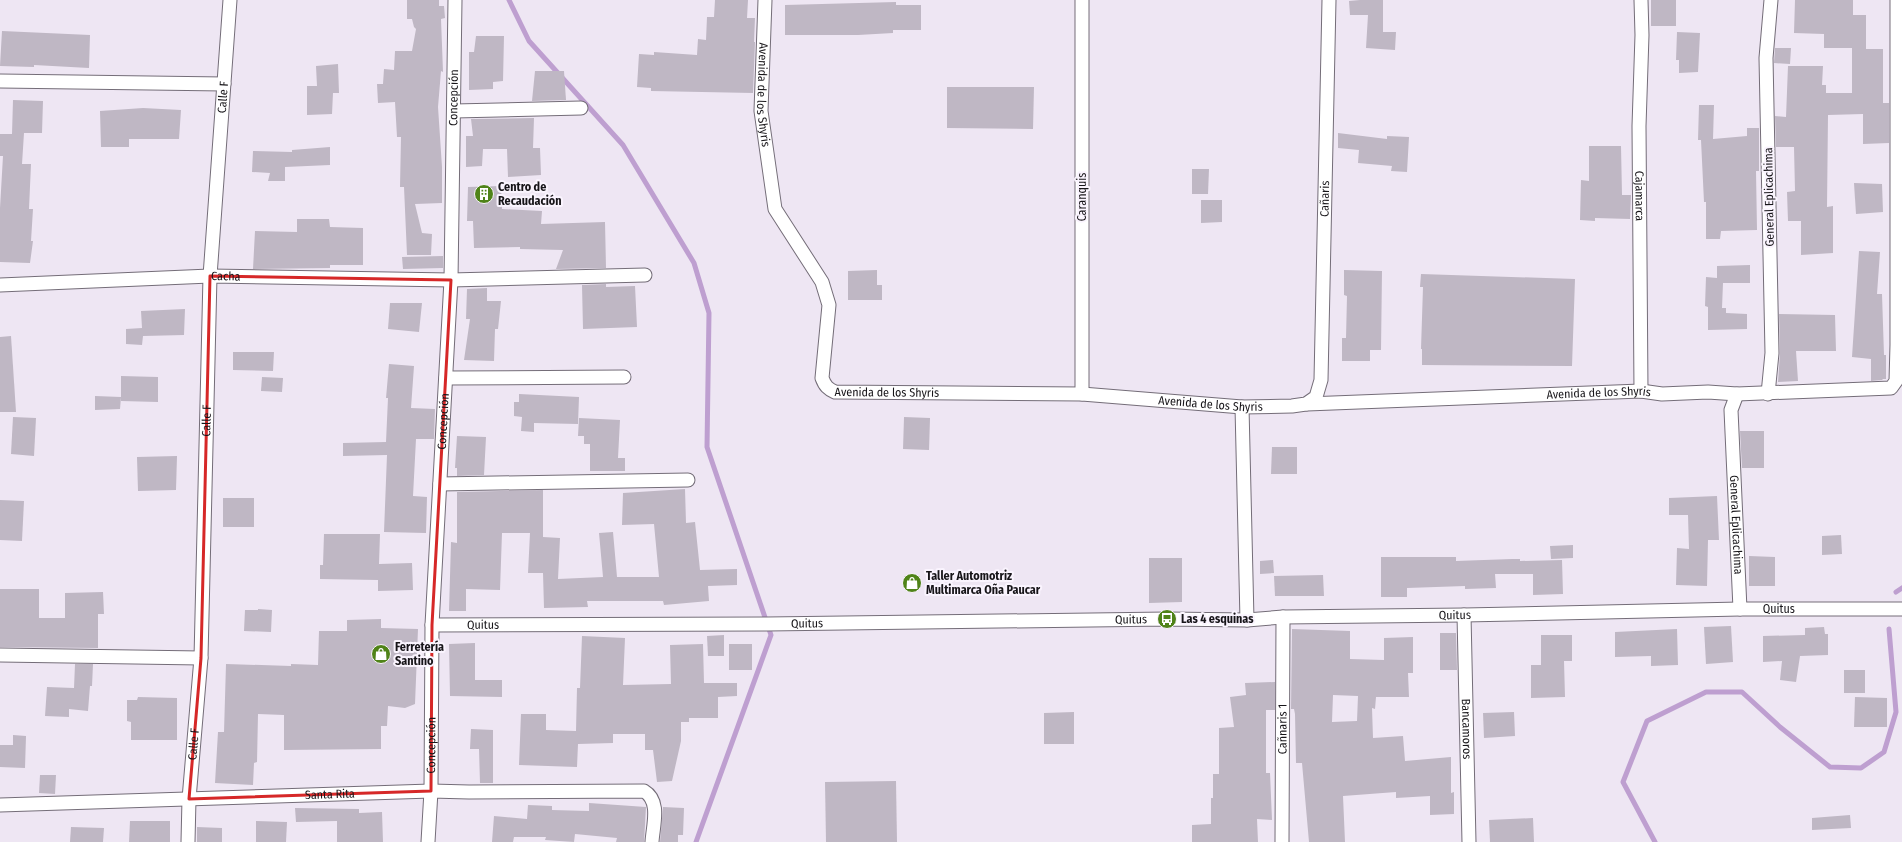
<svg xmlns="http://www.w3.org/2000/svg" width="1902" height="842" font-family="'Fira Sans Condensed',sans-serif">
	<rect width="100%" height="100%" fill="#eee6f3"/>
	<g fill="none" stroke-linecap="round" stroke-linejoin="round">
		<g stroke="#be9fd0" stroke-width="5">
			<path d="M509,0L529,41L623,145L694,263L709,313L707,447L771,635L696,842"/>
			<path d="M1896,592L1902,588"/>
			<path d="M1655,842L1623,782L1647,721L1706,692H1742L1780,727L1830,767L1861,768L1884,752L1896,712L1889,629"/>
		</g>
	</g>
	<g fill="#bfb7c4" fill-rule="evenodd">
		<path d="M407,0H439V6H444L445,18L441,19L443,72L441,71L438,107L442,167V203L415,204L422,233L432,234L431,255H407L404,187H400L401,137H397L395,102L378,103L377,84H383L384,69L394,70L395,51H412L416,29L414,27L412,19H407Z"/>
		<path d="M715,0H748L747,18H755L754,42H755L753,93L651,91V88L637,87L639,54L654,55V52L697,55L698,39L706,40L707,17H714Z"/>
		<path d="M1360,0H1383V32H1396L1395,50L1366,48L1368,15H1350L1349,1Z"/>
		<rect x="1651" y="0" width="25" height="26"/>
		<path d="M1795,0H1853V15H1866V49H1883V103H1889V143L1863,144V114L1828,115L1827,207L1833,206V253L1801,255V221H1788L1787,192L1795,191L1794,147H1776L1775,116L1786,117L1788,66H1823L1822,85H1826V93H1852V48H1824V34L1794,33Z"/>
		<path d="M896,2V5H921V30H893V33L858,35H785V5Z"/>
		<path d="M2,31L90,35L89,68L34,65V67L0,66Z"/>
		<path d="M1677,32L1700,33L1698,72L1679,73V60H1676Z"/>
		<path d="M476,36H504L503,81L493,82V89L469,90V52H474Z"/>
		<path d="M1775,48H1791L1790,64L1774,63Z"/>
		<path d="M338,64L339,93H333L332,114L307,115V86H317L316,66Z"/>
		<path d="M535,71H564L566,100L532,101Z"/>
		<path d="M947,87H1034L1033,129L947,128Z"/>
		<path d="M13,100L43,101L42,133H24L22,164H31L29,209H33L31,241H33L30,263L0,262V208L3,156H0V134H12Z"/>
		<path d="M1699,105H1714L1713,139L1747,136V128H1759V171H1756L1757,230L1721,231L1720,239H1706V202H1704L1701,140H1698Z"/>
		<path d="M143,108L181,110L179,139H129V147H101L100,111Z"/>
		<path d="M534,118L533,148H540L541,175L508,177L507,149H483L482,166L466,167V136H473L471,119Z"/>
		<path d="M1338,133L1387,139V136L1409,137L1407,172L1391,171L1392,166L1358,163L1359,150L1338,148Z"/>
		<path d="M1589,146H1621L1622,195H1631L1630,219L1595,218V221L1580,220L1581,180L1589,181Z"/>
		<path d="M330,147V165L285,167V181H268L270,173L252,172L253,151L292,152V150Z"/>
		<path d="M1192,169H1209L1208,194H1192Z"/>
		<path d="M1854,183L1882,184L1883,212L1856,214Z"/>
		<path d="M501,186L502,209L542,211L541,224L605,222L606,268L556,269L563,250L520,249V247L474,248L473,221H467L468,187Z"/>
		<path d="M1201,200H1222V222L1201,223Z"/>
		<path d="M297,219H329L330,227L363,228V265H330V268L253,269L255,231L297,232Z"/>
		<path d="M1859,251L1880,252L1877,294H1882L1884,355H1886V379H1883L1882,380L1871,381V359L1852,357Z"/>
		<path d="M443,256V268L403,269L402,257Z"/>
		<path d="M1750,265V283H1723L1722,308H1726V313L1747,314V329L1708,330V307L1705,306L1706,277L1717,278V266Z"/>
		<path d="M877,270V285H882V300H848V271Z"/>
		<path d="M1344,270L1382,271L1381,350H1370V361H1342V338H1346L1347,296L1344,295Z"/>
		<path d="M1421,274L1575,279L1572,366L1422,365V349H1421L1423,287H1420Z"/>
		<path d="M606,284V287L635,286L637,327L583,329L582,285Z"/>
		<path d="M487,288V301H501L498,329H495L494,361L464,360L470,319H466L467,289Z"/>
		<path d="M390,303H422L419,332L388,329Z"/>
		<path d="M185,309L184,335L143,336L142,345L126,344V329L142,328L141,311Z"/>
		<path d="M1779,314L1835,315L1836,351H1796L1798,381L1778,382L1780,353Z"/>
		<path d="M11,336L16,412H0V337Z"/>
		<path d="M233,352H274L273,371L233,370Z"/>
		<path d="M389,364L414,366L411,408L435,409L434,439H416L413,496L427,497L426,533L384,532L387,455L343,456V443L386,442L388,398H386Z"/>
		<path d="M121,376L158,377V402L121,401Z"/>
		<path d="M262,377L283,378L282,392L261,391Z"/>
		<path d="M519,394L579,397L578,424L534,423V432L521,431L522,417L514,416V402H519Z"/>
		<path d="M95,396L121,397L120,409L95,410Z"/>
		<path d="M13,417L36,418L34,456L11,454Z"/>
		<path d="M904,417L930,418L929,450L903,449Z"/>
		<path d="M579,418L620,420L618,458H625V471H590V444H584V436H578Z"/>
		<path d="M1740,431H1764V468H1742Z"/>
		<path d="M457,436L486,437L484,475L457,476V468H455Z"/>
		<path d="M1272,447H1297V474H1271Z"/>
		<path d="M177,456L176,490L138,491L137,457Z"/>
		<path d="M685,489L686,523L695,522L700,570L737,569V585L708,586L709,601L664,605L663,601H587L588,607L544,608L543,573H528L530,533H502L500,590L466,589V611H449L451,542L457,543V492L543,490V537L560,538L558,579L603,577L599,533L613,532L617,577H659L654,524L622,525L623,493Z"/>
		<path d="M1717,496L1719,540H1708L1707,586L1676,585L1677,548L1689,549L1688,515H1669V498Z"/>
		<rect x="223" y="498" width="31" height="29"/>
		<path d="M0,500L24,501L22,541L0,540Z"/>
		<path d="M324,534H380L379,564L412,563L413,590L378,591V580L320,579V565H323Z"/>
		<path d="M1841,535L1842,554L1822,555V536Z"/>
		<path d="M1573,545V558L1551,559L1550,546Z"/>
		<path d="M1749,556L1775,557V586H1749Z"/>
		<path d="M1381,557H1456V561L1512,559H1520V561L1562,560L1563,594L1533,595V574H1495L1496,588L1465,589V586L1407,588V597H1381Z"/>
		<path d="M1149,558H1182V602L1149,603Z"/>
		<path d="M1273,560L1274,573L1260,574V561Z"/>
		<path d="M1323,575L1324,596H1275L1274,576Z"/>
		<path d="M0,589H39V618H65V593L103,592L104,614H98V648L0,647Z"/>
		<path d="M258,609L272,610L271,632L244,631L245,610H258Z"/>
		<path d="M381,619V628L418,629L415,704L405,708L388,706L387,726H381V749L284,750V715L258,714L257,762L254,763L253,785L215,783L218,732H224L226,664L291,666V664L318,665L319,631H347V620Z"/>
		<path d="M1731,626L1733,662L1706,664L1704,627Z"/>
		<path d="M1824,627L1825,634H1828V655L1800,656L1796,682L1780,680L1782,661L1763,662V636L1805,635V628Z"/>
		<path d="M1292,629L1350,631V659L1384,660V638L1413,637V673H1408L1409,697H1376L1375,709L1372,708L1373,738L1403,736L1405,761L1451,757V793L1454,792V814L1430,815V796L1396,798V792L1343,796L1345,842H1309L1302,763H1296L1295,714L1294,709H1291ZM1333,695L1358,696L1357,721L1332,722Z"/>
		<path d="M1677,629L1678,665L1651,666V656L1615,657V632Z"/>
		<path d="M1440,633H1456L1457,670H1440Z"/>
		<path d="M724,635V656H708L707,636Z"/>
		<path d="M1541,635H1572V661H1564L1565,697L1531,698V665H1541Z"/>
		<path d="M582,636L625,638L623,685L671,684L670,645L703,644L704,683H737V696L718,697V718H689V722H681V741L672,781L657,782L653,750H645V734H613V743L578,744L577,767L519,765L521,714H546V730L576,731L577,688H580Z"/>
		<path d="M475,643V680H502V697L450,696L449,644Z"/>
		<rect x="729" y="644" width="23" height="26"/>
		<path d="M75,664H93L92,686H90L88,711L69,709V717L45,716L47,687L74,688Z"/>
		<rect x="1844" y="670" width="21" height="23"/>
		<path d="M1275,682V710H1266V773H1270L1272,820L1257,819L1258,842H1192V825L1211,824V798H1213V774H1219V728L1234,727L1230,697L1246,695L1245,683Z"/>
		<path d="M138,697L177,698V740H131V722L127,721V700H137Z"/>
		<path d="M1855,697L1887,698V727H1854Z"/>
		<path d="M1074,712V744H1044V713Z"/>
		<path d="M1514,712L1515,736L1484,738L1483,713Z"/>
		<path d="M471,729L493,730V783H480L479,749H470Z"/>
		<path d="M13,735L26,736L25,768L0,767V745H13Z"/>
		<path d="M40,775H56L55,794L39,793Z"/>
		<path d="M896,781L897,842H826L825,782Z"/>
		<path d="M589,803L646,807L644,842H616L617,838L575,834L574,842L545,840L546,837H514L513,842H492L494,816L527,819L528,805L552,806V810L589,811Z"/>
		<path d="M663,807L684,808L683,835H678V842H660Z"/>
		<path d="M295,808L359,809V813L382,812L383,842H337V821L296,822Z"/>
		<path d="M1850,815L1851,828L1812,830V818Z"/>
		<path d="M1533,818L1534,842H1490L1489,820Z"/>
		<path d="M130,821H170V842H129Z"/>
		<path d="M256,821L287,822L286,842H256Z"/>
		<path d="M71,827L104,828L103,842H70Z"/>
		<path d="M197,827L222,828V842H197Z"/>
	</g>
	<g fill="none" stroke-linecap="round" stroke-linejoin="round">
		<g stroke="#746d78" stroke-width="15">
			<g id="street">
				<path id="s1" d="M765,0L761,111L775,209L822,282L829,305L822,378C825,386 828,389 835,392L1082,394L1242,407L1292,406L1306,404L1316,397L1321,380L1329,0"/>
				<path id="s2" d="M1641,0L1642,35L1639,126L1641,391"/>
				<path d="M0,81L224,84"/>
				<path d="M454,111L581,108"/>
				<path id="s3" d="M0,285L210,276L451,280L645,275"/>
				<path d="M446,378L624,377"/>
				<path d="M1082,394V0"/>
				<path id="s4" d="M1737,394L1731,410L1740,609"/>
				<path d="M1768,394L1772,353L1766,58L1771,0"/>
				<path id="s5" d="M1307,404L1641,391L1662,394L1708,392L1737,394L1891,388L1896,381L1897,345V0"/>
				<path d="M1242,407L1247,620"/>
				<path d="M440,484L688,480"/>
				<path id="s6" d="M1464,615L1469,842"/>
				<path id="s7" d="M432,625L767,624L1167,619L1247,620L1283,617L1464,615L1740,609H1902"/>
				<path d="M0,655L201,658"/>
				<path id="s8" d="M0,805L431,791L469,792L644,791C661,801 653,825 652,842"/>
				<path id="s9" d="M188,842L189,799L201,658L210,276L230,0"/>
				<path id="s10" d="M428,842L431,791L432,625L451,280L455,0"/>
				<path id="s11" d="M1282,842L1283,617"/>
			</g>
		</g>
		<use href="#street" stroke="#fff" stroke-width="13"/>
	</g>
	<path fill="none" stroke="#d62828" stroke-width="3" stroke-linejoin="round" d="M210,276L451,280L432,625L431,791L189,799L201,658Z"/>
	<defs>
		<g id="building-disc" transform="scale(1)"><circle r="9.5" fill="#4f8318" stroke="#faf4fe"/><path d="M-4-6H4V6H1V3H-1V6H-4ZM-2.5-4.3h1.7v1.8h-1.7ZM.8-4.3h1.7v1.8H.8ZM-2.5-1h1.7V.8h-1.7ZM.8-1h1.7V.8H.8Z" fill="#fff"/></g>
		<g id="shop-disc" transform="scale(1)"><circle r="9.5" fill="#4f8318" stroke="#faf4fe"/><path d="M-5-2.5h2.3a2.7 3.5 0 0 1 5.4 0H5L5.5 6h-11ZM-1.5-2.5h3a1.5 2.3 0 0 0-3 0Z" fill="#fff"/></g>
		<g id="bus-disc" transform="scale(1)"><circle r="9.5" fill="#4f8318" stroke="#faf4fe"/><path d="M-5-6H5V4H4V6H2V4H-2V6H-4V4H-5ZM-3.5-4V0h7V-4ZM-3.5 1.2v1.5H-2V1.2ZM2 1.2v1.5H3.5V1.2Z" fill="#fff"/></g>
	</defs>
	<g fill-rule="evenodd">
		<use href="#building-disc" x="484" y="194"/>
		<use href="#shop-disc" x="912" y="583"/>
		<use href="#bus-disc" x="1167" y="619"/>
		<use href="#shop-disc" x="381" y="654"/>
	</g>
	<g text-anchor="middle" dominant-baseline="central" stroke-width="4" stroke-linejoin="round" paint-order="stroke">
		<g font-size="12" fill="#171519" stroke="#faf4fe">
			<text stroke="none"><textPath href="#s1" startOffset="95">Avenida de los Shyris</textPath></text>
			<text stroke="none"><textPath href="#s9" startOffset="746">Calle F</textPath></text>
			<text stroke="none"><textPath href="#s10" startOffset="745">Concepción</textPath></text>
			<text stroke="none"><textPath href="#s2" startOffset="196">Cajamarca</textPath></text>
			<text transform="translate(1082 197) rotate(-90)">Caranquis</text>
			<text transform="translate(1769 197) rotate(-91)">General Eplicachima</text>
			<text stroke="none"><textPath href="#s1" startOffset="1097">Cañaris</textPath></text>
			<text stroke="none"><textPath href="#s3" startOffset="226">Cacha</textPath></text>
			<text stroke="none"><textPath href="#s1" startOffset="466">Avenida de los Shyris</textPath></text>
			<text stroke="none"><textPath href="#s5" startOffset="292">Avenida de los Shyris</textPath></text>
			<text stroke="none"><textPath href="#s1" startOffset="790">Avenida de los Shyris</textPath></text>
			<text stroke="none"><textPath href="#s9" startOffset="422">Calle F</textPath></text>
			<text stroke="none"><textPath href="#s10" startOffset="421">Concepción</textPath></text>
			<text stroke="none"><textPath href="#s4" startOffset="132">General Eplicachima</textPath></text>
			<text stroke="none"><textPath href="#s7" startOffset="1347">Quitus</textPath></text>
			<text stroke="none"><textPath href="#s7" startOffset="1023">Quitus</textPath></text>
			<text stroke="none"><textPath href="#s7" startOffset="699">Quitus</textPath></text>
			<text stroke="none"><textPath href="#s7" startOffset="375">Quitus</textPath></text>
			<text stroke="none"><textPath href="#s7" startOffset="51">Quitus</textPath></text>
			<text stroke="none"><textPath href="#s11" startOffset="113">Cañnaris 1</textPath></text>
			<text stroke="none"><textPath href="#s6" startOffset="114">Bancamoros</textPath></text>
			<text stroke="none"><textPath href="#s9" startOffset="98">Calle F</textPath></text>
			<text stroke="none"><textPath href="#s10" startOffset="97">Concepción</textPath></text>
			<text stroke="none"><textPath href="#s8" startOffset="330">Santa Rita</textPath></text>
		</g>
		<g font-size="12" font-weight="bold" fill="#171519" stroke="#faf4fe" text-anchor="start">
			<text x="498" y="187">Centro de<tspan x="498" dy="14">Recaudación</tspan></text>
			<text x="926" y="576">Taller Automotriz<tspan x="926" dy="14">Multimarca Oña Paucar</tspan></text>
			<text x="1181" y="619">Las 4 esquinas</text>
			<text x="395" y="647">Ferretería<tspan x="395" dy="14">Santino</tspan></text>
		</g>
	</g>
</svg>
